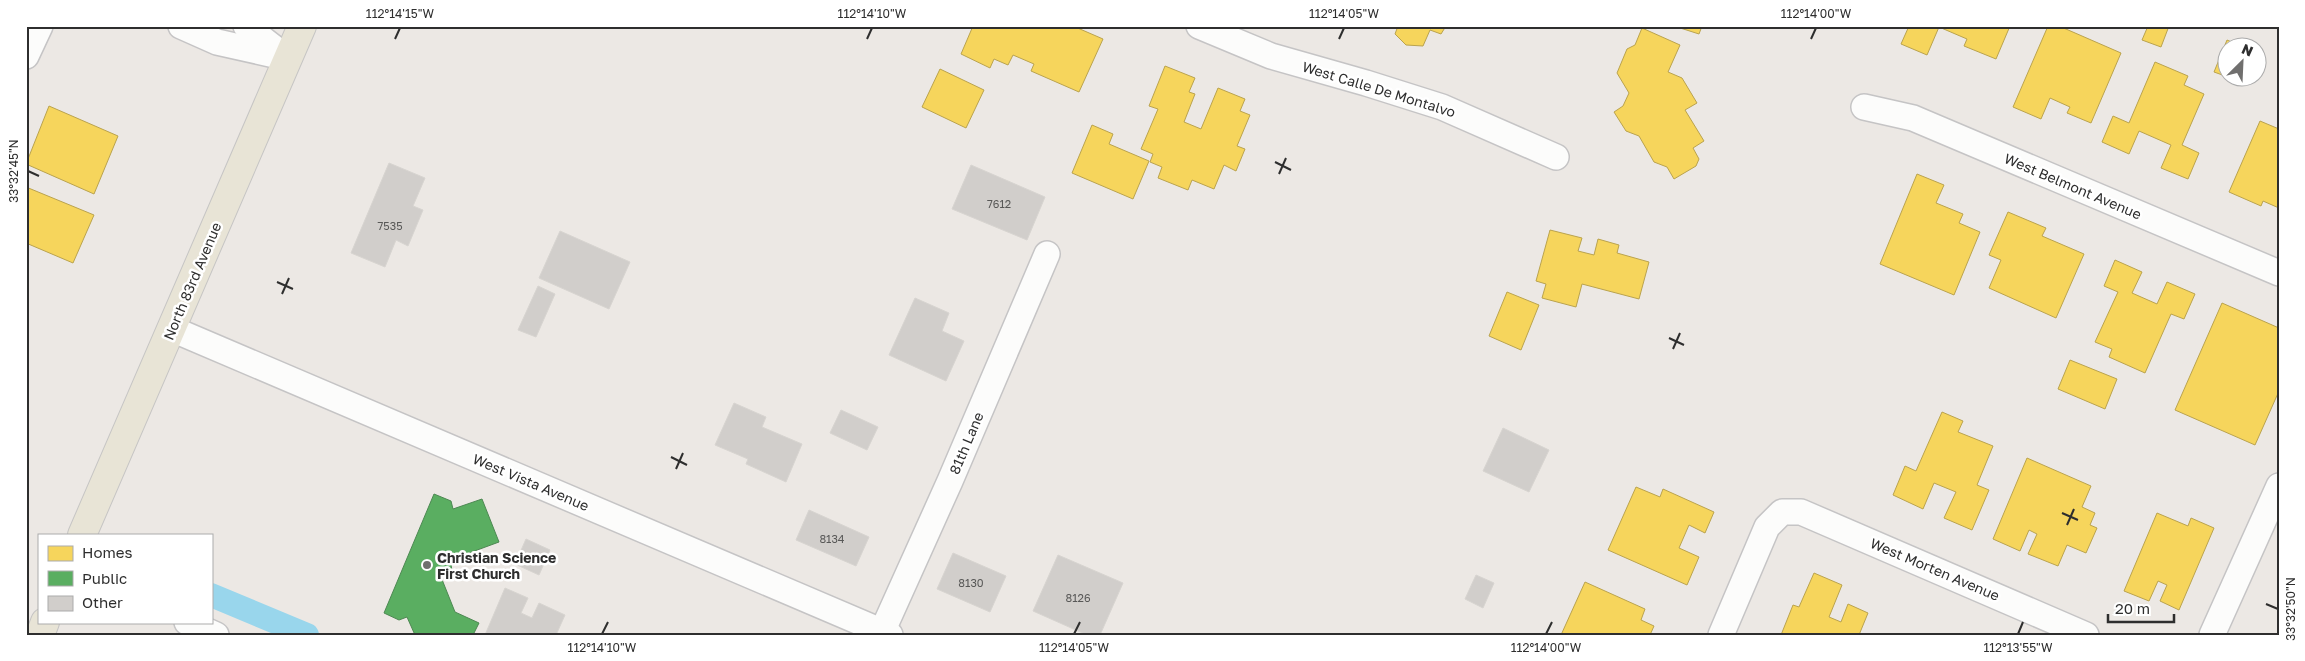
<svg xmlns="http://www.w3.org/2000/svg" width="2305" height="661" font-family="'Golos Text',sans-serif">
	<rect width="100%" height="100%" fill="#ece8e4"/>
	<g fill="#f6d55c" stroke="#baa34e">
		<path d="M973,26H1073L1103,39L1079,92L1031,71L1034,64L1013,55L1008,65L994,59L990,68L961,54Z"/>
		<path d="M1398,26H1446L1441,34L1430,30L1423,46L1406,45L1395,34Z"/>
		<path d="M1674,26H1702L1699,34Z"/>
		<path d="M1909,26H2010L1996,59L1964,46L1967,39L1939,27L1927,55L1901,44Z"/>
		<path d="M2048,26H2059L2121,53L2091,123L2067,113L2070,107L2050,98L2041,119L2013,107Z"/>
		<path d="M2148,26H2169L2161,47L2142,40Z"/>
		<path d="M1642,28L1680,45L1668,72L1682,78L1697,103L1685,110L1704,141L1693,148L1699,159L1696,166L1674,179L1667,167L1654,162L1639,136L1626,131L1614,112L1623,106L1629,93L1617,73L1627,49L1635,45Z"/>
		<path d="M2227,40L2246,48H2228V77L2214,72Z"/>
		<path d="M2155,62L2188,76L2184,85L2204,94L2182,145L2199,153L2188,179L2161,168L2171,145L2139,131L2129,154L2102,142L2113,116L2129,123Z"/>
		<path d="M1165,66L1195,78L1189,92L1195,94L1184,122L1201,129L1218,88L1245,99L1240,111L1250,115L1237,146L1245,149L1236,171L1224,165L1214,189L1192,180L1188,190L1158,178L1162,167L1150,162L1153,154L1141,149L1158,109L1149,106Z"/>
		<path d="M940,69L984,90L966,128L922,107Z"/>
		<path d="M49,106L118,136L94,194L26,164Z"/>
		<path d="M2260,121L2279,129V208L2263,201L2261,206L2229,192Z"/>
		<path d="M1092,125L1113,134L1109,144L1149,161L1133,199L1072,173Z"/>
		<path d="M1917,174L1944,185L1936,203L1963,214L1959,223L1980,232L1954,295L1880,264Z"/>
		<path d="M26,187L94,215L73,263L26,243Z"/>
		<path d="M2008,212L2046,228L2042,236L2084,254L2056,318L1989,288L2001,260L1989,255Z"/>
		<path d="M1550,230L1582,238L1578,251L1594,255L1598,239L1619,245L1617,253L1649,262L1639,299L1582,284L1576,307L1542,298L1546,284L1536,281Z"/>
		<path d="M2115,260L2142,272L2132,293L2157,304L2167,282L2195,294L2184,319L2171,314L2145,373L2109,357L2112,349L2095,342L2118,292L2104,286Z"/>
		<path d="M1507,292L1539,305L1521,350L1489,336Z"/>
		<path d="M2222,303L2279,328V391L2255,445L2175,410Z"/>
		<path d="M2070,360L2117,379L2105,409L2058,389Z"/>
		<path d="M1942,412L1963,421L1958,432L1993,446L1977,485L1989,490L1972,530L1944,518L1956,492L1934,483L1923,509L1893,495L1905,466L1916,471Z"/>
		<path d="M2027,458L2091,486L2082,507L2095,513L2090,525L2097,528L2086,553L2067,545L2058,566L2028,554L2037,534L2029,530L2020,551L1993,539Z"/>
		<path d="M1636,487L1660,497L1663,489L1714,512L1705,533L1689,525L1679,548L1699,557L1687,585L1608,550Z"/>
		<path d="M2157,513L2188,526L2191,518L2214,528L2179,610L2160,601L2167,585L2158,581L2149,601L2124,591Z"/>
		<path d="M1814,573L1842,585L1829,617L1841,622L1848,604L1868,613L1859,635H1781L1793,605L1799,607Z"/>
		<path d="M1585,582L1645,609L1641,620L1654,626L1650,635H1561Z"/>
	</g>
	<path fill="#5aae61" stroke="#4d8852" d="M434,494L451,501L453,509L482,499L499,542L450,560L452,570L441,577L455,612L479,623L473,635H415L407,617L399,620L384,613Z"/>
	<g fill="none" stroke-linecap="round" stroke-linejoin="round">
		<path stroke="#99d6ec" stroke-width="24" d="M211,595L307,635"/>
	</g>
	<g fill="#d1cecb" stroke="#d7d4d0">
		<path d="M389,163L425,178L413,206L423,210L408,246L396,240L385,267L351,253Z"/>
		<path d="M971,165L1045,197L1027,240L952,209Z"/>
		<path d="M560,231L630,262L609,309L539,278Z"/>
		<path d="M538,286L555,294L536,337L518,330Z"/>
		<path d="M915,298L949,313L942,331L964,341L946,381L889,355Z"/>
		<path d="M734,403L766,417L762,427L802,444L786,482L746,464L748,459L715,445Z"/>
		<path d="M841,410L878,427L867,450L830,433Z"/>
		<path d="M1503,428L1549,450L1529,492L1483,471Z"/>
		<path d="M809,510L869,537L856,566L796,540Z"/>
		<path d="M526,539L550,550L539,575L515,564Z"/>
		<path d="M953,553L1006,576L990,612L937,589Z"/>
		<path d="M1058,555L1123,583L1100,635H1087L1033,611Z"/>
		<path d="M1476,575L1494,583L1483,608L1465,599Z"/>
		<path d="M505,588L528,598L521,613L532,618L539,603L565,615L556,635H485Z"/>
	</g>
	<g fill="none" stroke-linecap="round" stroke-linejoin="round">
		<g stroke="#c5c4c5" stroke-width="28">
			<g id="minor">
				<path d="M181,26L217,42L288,58"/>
				<path d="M246,26L282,54"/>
				<path d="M1199,26L1271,56L1366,83L1442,107L1556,157"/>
				<path d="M26,56L40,26"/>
				<path d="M1864,107L1913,118L2279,273"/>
				<path d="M172,329L890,635"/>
				<path d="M187,622L216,635"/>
				<path d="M882,632L950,481L1047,254"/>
				<path d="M1721,635L1767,527L1782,512H1801L2086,635"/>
				<path d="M2212,635L2279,486"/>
			</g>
		</g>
		<g stroke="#c6c5c4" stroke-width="30">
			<g id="major">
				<path d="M82,535L302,26"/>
				<path d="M40,635L45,622"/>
			</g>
		</g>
		<use href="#minor" stroke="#fcfcfb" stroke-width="25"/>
		<use href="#major" stroke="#e8e4d6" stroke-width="28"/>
	</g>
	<path fill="none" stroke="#2e2e2e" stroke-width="2" d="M395,39L400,28M867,39L872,28M1339,39L1344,28M1811,39L1816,28M1275,162L1291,170M28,171L39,176M1279,174L1286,158M277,282L293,289M282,294L289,278M1669,338L1684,345M1673,349L1680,333M671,457L687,465M676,469L683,453M2062,513L2078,520M2067,525L2074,509M2266,604L2278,609M602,634L608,622M1074,634L1080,622M1546,634L1552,622M2018,634L2023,622"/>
	<circle fill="#706f6e" stroke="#fff" stroke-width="2" cx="427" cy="565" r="5"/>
	<g text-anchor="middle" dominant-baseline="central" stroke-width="5" stroke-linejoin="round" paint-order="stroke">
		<g font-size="11" fill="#585857">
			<text x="999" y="203">7612</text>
			<text x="390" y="225">7535</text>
			<text x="832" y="538">8134</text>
			<text x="971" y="582">8130</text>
			<text x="1078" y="597">8126</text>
		</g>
		<g font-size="14" fill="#2e2e2e" stroke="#fff">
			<text transform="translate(1379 89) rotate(17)">West Calle De Montalvo</text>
			<text transform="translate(2073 186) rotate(23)">West Belmont Avenue</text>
			<text transform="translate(192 281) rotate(-67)">North 83rd Avenue</text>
			<text transform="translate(966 443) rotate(-67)">81th Lane</text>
			<text transform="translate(531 482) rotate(23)">West Vista Avenue</text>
			<text transform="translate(1935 569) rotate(23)">West Morten Avenue</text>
		</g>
		<g font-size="14" font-weight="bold" fill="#2e2e2e" stroke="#fff" text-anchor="start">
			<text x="437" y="557">Christian Science<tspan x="437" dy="16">First Church</tspan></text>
		</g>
	</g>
	<rect width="2305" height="661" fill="none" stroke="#ffffff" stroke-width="55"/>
	<rect x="38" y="534" width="175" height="90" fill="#ffffff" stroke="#ababab"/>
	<rect x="48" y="546" width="25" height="15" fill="#f6d55c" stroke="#ababab"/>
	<text x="82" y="558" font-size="15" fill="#2e2e2e">Homes</text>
	<rect x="48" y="571" width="25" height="15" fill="#5aae61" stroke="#ababab"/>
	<text x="82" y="584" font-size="15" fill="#2e2e2e">Public</text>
	<rect x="48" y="596" width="25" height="15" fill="#d1cecb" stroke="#ababab"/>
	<text x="82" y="608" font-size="15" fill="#2e2e2e">Other</text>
	<g transform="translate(2242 62) rotate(24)"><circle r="24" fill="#ffffff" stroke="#ababab"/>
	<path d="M0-4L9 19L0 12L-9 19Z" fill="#706f6e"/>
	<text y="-8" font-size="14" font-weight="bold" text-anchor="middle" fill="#2e2e2e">N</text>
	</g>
	<path d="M2108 614v8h66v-8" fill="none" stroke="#2e2e2e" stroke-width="2.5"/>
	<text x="2115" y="614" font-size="15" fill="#2e2e2e" stroke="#ffffff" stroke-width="4" paint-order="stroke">20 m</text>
	<rect x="28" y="28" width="2250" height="606" fill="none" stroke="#2e2e2e" stroke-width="2"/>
	<g font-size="12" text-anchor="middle" fill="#2e2e2e">
		<text x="400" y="18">112°14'15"W</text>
		<text x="872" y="18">112°14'10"W</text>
		<text x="1344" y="18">112°14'05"W</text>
		<text x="1816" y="18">112°14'00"W</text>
		<text transform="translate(14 171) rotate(-90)" y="4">33°32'45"N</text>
		<text transform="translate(2291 609) rotate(-90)" y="4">33°32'50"N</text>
		<text x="602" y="652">112°14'10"W</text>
		<text x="1074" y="652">112°14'05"W</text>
		<text x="1546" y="652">112°14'00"W</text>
		<text x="2018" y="652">112°13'55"W</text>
	</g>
</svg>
